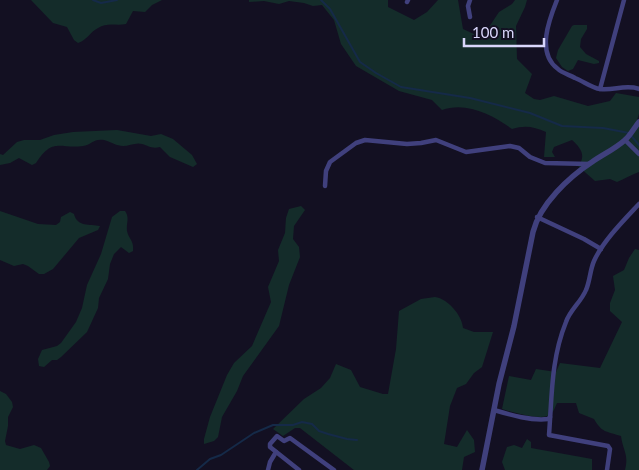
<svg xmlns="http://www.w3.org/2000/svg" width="639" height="470" font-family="Lato,sans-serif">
	<rect width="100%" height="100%" fill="#131022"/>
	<g fill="#142c2a">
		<path d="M31,0H162L152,5L145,12L133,11L126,24C115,26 107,22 98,28C90,32 87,40 78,43L74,40L67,27L53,23Z"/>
		<path d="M249,0H388V7L414,20L427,12L438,0H458L463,29L476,35L485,33L499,12L512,4L515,0H527L525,7L516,26L517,59L532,74L525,93L534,99L540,100L554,96L588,106L610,101L616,93L639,97V114L637,120L639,122V172C630,175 625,179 617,182L610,179L595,181L578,166C587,156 580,147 572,140L554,147L552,152L555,157H544L546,132C534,127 526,125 512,129C493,115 466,101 442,110L432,100L399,91L356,66L341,44L334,20L322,5L313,6L304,3L289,1L279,4L264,1L249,2Z"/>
		<path d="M574,25H587V29L581,39L580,47L586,54L599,61V63L594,64L578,60L573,69L568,71L562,67L556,58L558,50L572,26Z"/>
		<path d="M117,130L151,136L161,134L173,139L192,155L197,164L193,167L170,157L160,147C152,149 149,146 142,144C136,142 129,146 123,146C117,146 111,142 104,140C94,138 91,145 83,146C59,149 53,137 36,163L32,165L19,158L10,163L0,165V154L3,155L17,142L24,140H40L54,135L73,132Z"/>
		<path d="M301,206L305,210L294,226L293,239L299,247L300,257L289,285L279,326L243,376L237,391L222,417L218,437L214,441L204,444V439L210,417L227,375L234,363L252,346L271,302L268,287L279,261L278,250L285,233L286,218L289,209Z"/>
		<path d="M0,211L38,224L56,225L60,222L61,217L70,212L74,214C77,227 90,224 100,226L98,230L79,238L53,269L44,274H39L28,266L23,264L14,266L0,260Z"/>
		<path d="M120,211H125C130,218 126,223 127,231C129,240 134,240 133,251L129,253L121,247L114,254L110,264L108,279L99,298L98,308L87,332L61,357L57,360H52L44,367L39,366L38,359L42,350L57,346L61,343L76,322L82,308L87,285L101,254L112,217Z"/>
		<path d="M635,249L639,250V470H625C629,454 623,451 621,436C606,431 602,433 594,419L579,413L576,403H557C555,407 554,411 551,414C543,422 512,412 502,409L509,376L531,380L536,369L556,372L560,363L600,368L622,322L610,311V303L615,290L613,276L624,270L629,258Z"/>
		<path d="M435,297C448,299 462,315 463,328L474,332H493L482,367L474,373L466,384L457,388L450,406L444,444L457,447L467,430L474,440L475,452L464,457L462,470H354L300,428H295L283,436L273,429L304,399L321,388L330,378L336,364L351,370L360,387L383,394H388L396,349L399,311L421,299Z"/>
		<path d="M0,391L6,394L12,402L13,407L8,417V426L5,441L6,445L20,449L34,445L41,448L49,462L50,466L47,470H0Z"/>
		<path d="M527,439L531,442V448L592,459V470H505L502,462L507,447L514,445L522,448Z"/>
	</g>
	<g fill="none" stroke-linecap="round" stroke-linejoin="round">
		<g stroke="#152a48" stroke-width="2">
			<path d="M93,0L101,3L117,0"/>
			<path d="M321,0L330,9L360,62L376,73L401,87L470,98L530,113L562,126L603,128L629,133L639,145"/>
			<path d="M197,470L210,459L221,455L254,433L273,425H293L302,422L312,424L319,431L328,434L347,439L357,440"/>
		</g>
		<g stroke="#40407d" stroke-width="4.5">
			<path d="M557,0C549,20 536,53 558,69C562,73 570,75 575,78C583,81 592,88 600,89C613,91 626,84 639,89"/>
			<path d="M407,2L408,0"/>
			<path d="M470,17L468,6L470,0"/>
			<path d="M600,89L624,0"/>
			<path d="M625,140L639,154"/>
			<path d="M325,186L326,171L330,162L356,143L365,140L407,144L421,143L436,140L466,152L510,146L519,148L530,157L545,163L589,164"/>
			<path d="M537,217L584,239L601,249"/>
			<path d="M494,410C511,415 531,421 548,419L550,417"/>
			<path d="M268,470L270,462L276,452"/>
			<path d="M299,470L270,447V444L277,436L284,441L290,438L334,470"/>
			<path d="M607,470L610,449L608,446L549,435C552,396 551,359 566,322C570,310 581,302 586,290C590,281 590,270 594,261C603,241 624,220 639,204"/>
		</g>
		<path stroke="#40407d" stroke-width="5.5" d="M482,470L499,384L514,326L533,232C540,204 569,177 592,162C602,155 615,149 625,140C630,136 634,128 639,122"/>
	</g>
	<path d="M464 38v8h80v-8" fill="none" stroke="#d9d6fb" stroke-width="2.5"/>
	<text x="472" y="38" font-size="15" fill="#d9d6fb" stroke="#131022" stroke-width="4" paint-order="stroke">100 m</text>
</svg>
